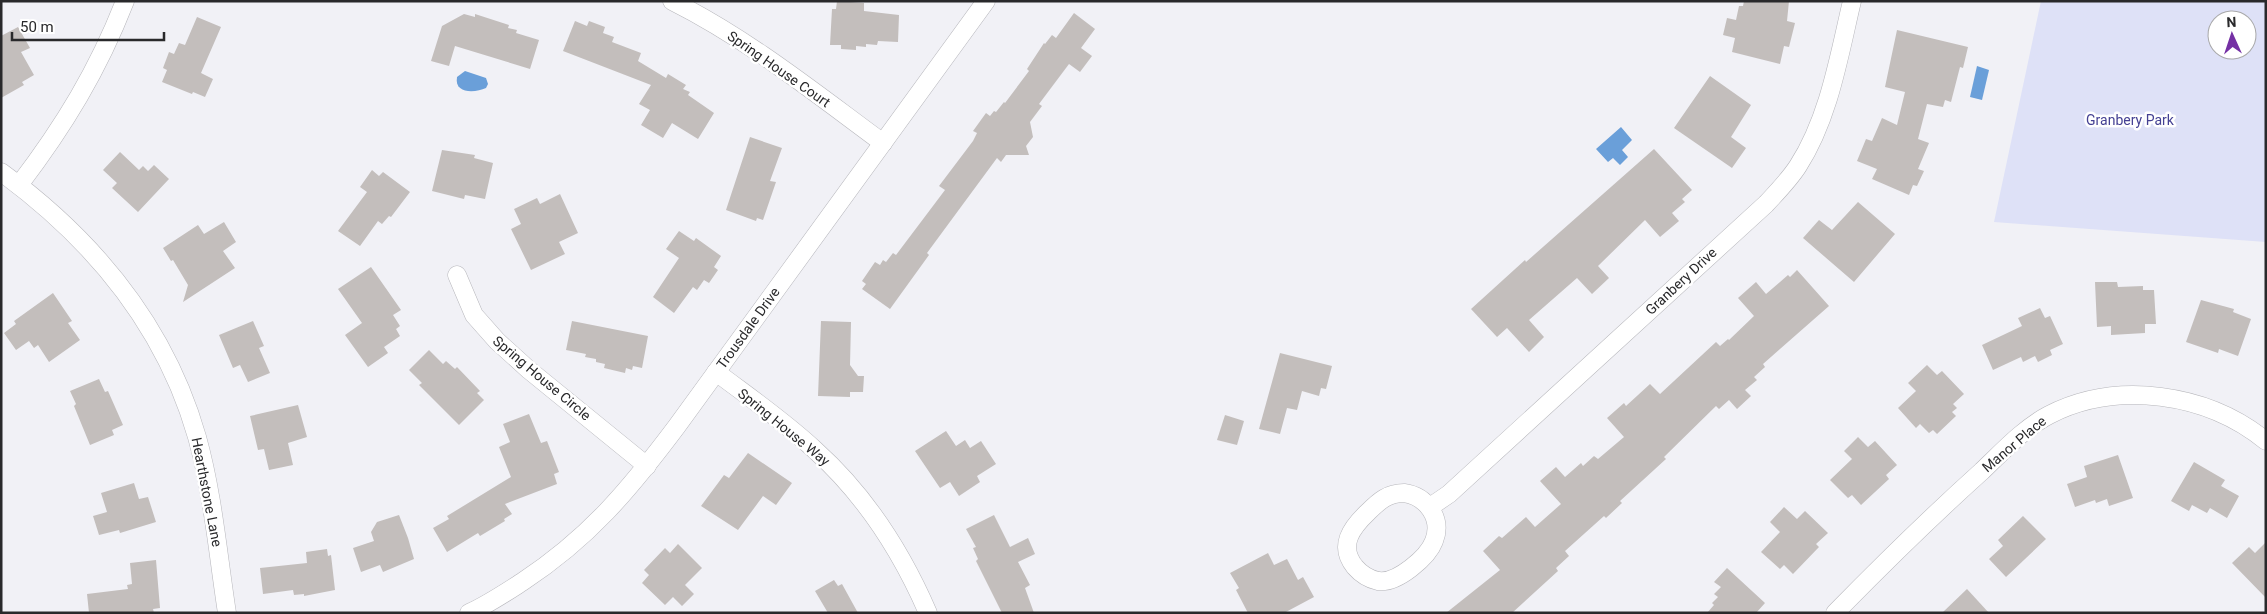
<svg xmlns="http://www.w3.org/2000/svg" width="2267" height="614" font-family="Roboto,sans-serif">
	<rect width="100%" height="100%" fill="#f1f1f6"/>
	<path fill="#dee1f7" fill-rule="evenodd" d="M2041,1H2266V242L1994,222ZM2217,20H2247V50H2217Z"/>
	<g fill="#6a9fd9">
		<path d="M1977,66L1989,70L1982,100L1970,97Z"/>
		<path d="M465,71L486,78L488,84L486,88C475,93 454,94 457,77Z"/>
		<path d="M1621,127L1632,140L1622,150L1628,157L1620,165L1613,158L1608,162L1596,149Z"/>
	</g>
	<g fill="#c3bebc">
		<path d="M837,1L864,3V11L899,15L898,42L878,41L877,45L866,44V47L856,46V50L841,49V45H830L832,9H836Z"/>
		<path d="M1744,1H1789L1787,21L1795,23L1789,47L1784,46L1780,64L1732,52L1735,38L1723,35L1727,18L1736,20L1739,6H1743Z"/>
		<path d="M1074,13L1095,29L1081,48L1092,56L1080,72L1069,64L1039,104L1042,106L1030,122L1033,137L1026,146L1029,155H1006L1001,162L997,158L927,253L929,255L890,309L862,289L866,284L862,281L875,262L880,265L883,260L886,262L893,253L896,255L945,190L939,186L973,141L977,133L973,131L986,113L990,116L994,111L996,112L1004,102L1005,103L1029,71L1027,69L1044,43L1045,44L1052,35L1056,38Z"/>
		<path d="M464,14L475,17V14L509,25L508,28L517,30L516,33L539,40L530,69L455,46L449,66L431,61L442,26Z"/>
		<path d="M197,17L221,27L201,73L213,79L205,97L193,92L192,94L162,82L167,70L163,68L169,52L174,54L179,43L185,45Z"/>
		<path d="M575,21L587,26L589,21L605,27L603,33L614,37L612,42L641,53L638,61L666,78L668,74L686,85L683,89L690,92L688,95L714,113L698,139L672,123L663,138L641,125L650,110L639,104L651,85L563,51Z"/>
		<path d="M18,27L30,48L21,52L34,75L22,82L24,85L1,98V36Z"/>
		<path d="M1897,30L1968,47L1963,68L1960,67L1951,102L1945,100L1943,107L1927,104L1918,139L1929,143L1918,169L1924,171L1917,186L1913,185L1909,195L1872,179L1877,169L1857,161L1866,139L1872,141L1882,118L1897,125L1905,92L1885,87Z"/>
		<path d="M1710,76L1751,105L1731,137L1746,148L1732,168L1674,128Z"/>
		<path d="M750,137L782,148L770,181L776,182L763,220L757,218L756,221L726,210Z"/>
		<path d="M1654,149L1692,190L1682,199L1685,202L1672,213L1679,221L1660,237L1645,220L1598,266L1609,278L1592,294L1577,278L1529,320L1544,337L1529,352L1507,328L1497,337L1471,309L1525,260L1526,262Z"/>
		<path d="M442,150L475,155L474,158L493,163L485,199L465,195L464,199L432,191Z"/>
		<path d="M120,152L139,170L143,166L148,171L154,165L169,179L138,212L112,188L117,183L103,170Z"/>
		<path d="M372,170L379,176L383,172L410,192L391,217L389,216L382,224L378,221L360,246L338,231L367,192L360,187Z"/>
		<path d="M560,194L578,233L559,242L565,254L531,270L511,229L521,224L514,209L537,198L540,204Z"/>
		<path d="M1858,202L1895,234L1854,282L1803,238L1819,220L1832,230Z"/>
		<path d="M224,222L236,242L223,251L235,268L183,302L188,285L173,260L171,261L163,248L198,225L204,234Z"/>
		<path d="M679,231L694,241L696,238L721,256L714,267L718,270L709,283L704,280L697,290L693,287L674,313L653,297L679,258L666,249Z"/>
		<path d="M371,267L401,310L393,315L400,326L396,329L400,336L384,347L388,353L368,367L345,335L362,323L338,289Z"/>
		<path d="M1797,270L1829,306L1763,364L1765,367L1754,377L1757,380L1745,390L1751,396L1737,409L1729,400L1719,409L1716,406L1664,457L1666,459L1620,501L1622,503L1606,518L1604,516L1565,551L1569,556L1556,568L1558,571L1512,613H1446L1500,570L1483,551L1499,536L1502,538L1526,517L1535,527L1561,504L1540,481L1556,467L1565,477L1581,463L1583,466L1594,456L1598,459L1624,437L1607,418L1624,403L1626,406L1650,384L1660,394L1716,342L1720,346L1728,339L1729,340L1754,316L1738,298L1756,282L1766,294L1788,275L1790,277Z"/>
		<path d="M2095,282H2117L2118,287L2143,286V290H2154L2156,324H2145V333L2111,335V326L2097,327Z"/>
		<path d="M53,293L72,321L68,323L80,340L49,362L38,345L34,348L29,341L16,350L4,333L16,324L14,321Z"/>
		<path d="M2201,300L2234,309L2233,312L2251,319L2238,356L2219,349L2218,353L2186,342Z"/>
		<path d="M2040,308L2045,318L2050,316L2063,344L2050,350L2052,355L2038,362L2035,356L2023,362L2021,357L1993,370L1982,345L2022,326L2018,318Z"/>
		<path d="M253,321L264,346L259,348L270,373L248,382L240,365L233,368L219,335Z"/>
		<path d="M572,321L648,336L642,368L633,366L632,370L626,368L625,373L604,368L605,364L596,362V359L585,357L586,354L566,350Z"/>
		<path d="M821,321L851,322L850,365L858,376H864L863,392H850V397L818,396Z"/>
		<path d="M429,350L443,364L446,361L455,369L457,367L480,391L477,393L484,400L459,425L419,385L422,383L409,370Z"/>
		<path d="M1280,353L1332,366L1326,389L1321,388L1319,396L1302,391L1297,410L1287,408L1280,434L1259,429Z"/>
		<path d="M1927,365L1937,375L1942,371L1964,394L1953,404L1957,408L1952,412L1956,416L1937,434L1933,430L1929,433L1920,424L1916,428L1898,408L1916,391L1908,383Z"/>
		<path d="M99,379L105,392L108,391L123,425L112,430L114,435L90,445L74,406L76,404L70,391Z"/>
		<path d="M298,405L307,437L288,443L293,465L269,470L264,449L258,450L250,416Z"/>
		<path d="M529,414L541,443L547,441L559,472L554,474L557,484L505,504L512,514L504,519L505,521L480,536L478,533L447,552L433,528L449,519L447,516L511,477L499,447L510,442L503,424Z"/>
		<path d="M1225,415L1244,421L1237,445L1217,440Z"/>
		<path d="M946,431L956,446L965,440L970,448L981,441L996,464L977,476L980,482L959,496L950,482L940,488L915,451Z"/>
		<path d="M1858,437L1868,447L1875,441L1897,465L1886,475L1889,479L1861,505L1852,495L1848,498L1830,480L1852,459L1844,451Z"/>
		<path d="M748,453L792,483L776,505L763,496L738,530L701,506L724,475L729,478Z"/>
		<path d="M2118,455L2133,498L2109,506L2107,499L2096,503L2095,500L2075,507L2067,484L2087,477L2084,466Z"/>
		<path d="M2194,462L2225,480L2221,486L2239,496L2227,518L2210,508L2207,513L2192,505L2189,511L2171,501Z"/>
		<path d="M134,483L139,499L148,497L156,522L120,533L119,530L99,535L93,516L107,512L101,493Z"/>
		<path d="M1784,507L1797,519L1805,511L1828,533L1816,544L1819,547L1793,574L1784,565L1780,569L1761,552L1780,532L1770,522Z"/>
		<path d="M399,515L408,538L414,559L383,572L380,565L361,572L353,548L374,541L371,532L377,522Z"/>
		<path d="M994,515L1010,547L1028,538L1035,554L1018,562L1030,585L1025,588L1034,613H1002L976,561L978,559L973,548L976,547L966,529Z"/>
		<path d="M2023,516L2046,539L2006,577L1989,559L2003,546L1998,540Z"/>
		<path d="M2266,542V598L2232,563L2249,547L2255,553Z"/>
		<path d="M678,544L702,568L685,585L694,594L682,606L673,597L665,605L642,583L649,575L644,570L665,548L670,553Z"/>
		<path d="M327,549L328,556L331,555L335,590L304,596V594L294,595L293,590L263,594L260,568L307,563L306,552Z"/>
		<path d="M1268,553L1274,565L1287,559L1298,580L1303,577L1314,597L1284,613H1248L1236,590L1239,588L1230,573Z"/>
		<path d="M156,560L160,608L153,609L154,613H89L87,594L128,589L127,585L132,584L130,563Z"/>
		<path d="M1727,568L1765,603L1756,613H1707L1714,605L1712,603L1718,597L1714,594L1721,587L1714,582Z"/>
		<path d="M834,580L838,586L842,584L858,613H828L815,591Z"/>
		<path d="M1967,589L1989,613H1942Z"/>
	</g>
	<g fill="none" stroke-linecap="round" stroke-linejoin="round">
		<g stroke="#b6b6bb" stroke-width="19">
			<g id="street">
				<path d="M672,1C748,39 815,93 883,143"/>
				<path d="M1,172C94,240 165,325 197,437C213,494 218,555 227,613"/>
				<path d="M19,185C64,126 98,70 125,1"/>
				<path d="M457,275L474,315L497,341L529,370L647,466"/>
				<path d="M716,372C749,397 784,421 815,450C864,494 902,553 928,613"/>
				<path d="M1404,493C1426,496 1443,518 1434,541C1428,557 1397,584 1378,581C1369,579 1361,574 1355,567C1338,546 1351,528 1368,512C1379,501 1388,493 1404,493Z"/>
				<path d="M1430,507L1449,494L1766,204C1777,192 1789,180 1798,166C1829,118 1839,56 1852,1"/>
				<path d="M469,613C487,605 505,593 522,582C589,538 629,490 677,426L986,1"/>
				<path d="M1835,613C1883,564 1932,516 1982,471C2002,452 2024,428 2049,415C2117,380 2207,393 2266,441"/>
			</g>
		</g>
		<use href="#street" stroke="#fff" stroke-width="18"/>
	</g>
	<g text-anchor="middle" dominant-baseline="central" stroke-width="5" stroke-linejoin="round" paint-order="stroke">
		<g font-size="14" fill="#29292b" stroke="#fff">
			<text transform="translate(779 69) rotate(35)">Spring House Court</text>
			<text transform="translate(1681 281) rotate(-43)">Granbery Drive</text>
			<text transform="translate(748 328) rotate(-54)">Trousdale Drive</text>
			<text transform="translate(542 378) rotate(40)">Spring House Circle</text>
			<text transform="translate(784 427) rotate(39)">Spring House Way</text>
			<text transform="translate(2014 444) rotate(-40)">Manor Place</text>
			<text transform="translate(207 492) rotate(79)">Hearthstone Lane</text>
		</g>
		<g font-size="14" fill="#444093" stroke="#fff">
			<text x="2130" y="120">Granbery Park</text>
		</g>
	</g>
	<rect width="2267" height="614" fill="none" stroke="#29292b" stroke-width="5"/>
	<g transform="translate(2232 35) rotate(357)"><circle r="24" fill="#ffffff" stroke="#a9a9aa"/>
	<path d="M0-4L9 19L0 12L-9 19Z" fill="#7430a4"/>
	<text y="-8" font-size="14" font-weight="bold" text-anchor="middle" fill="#29292b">N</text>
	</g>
	<path d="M12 32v8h152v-8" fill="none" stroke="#29292b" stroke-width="2.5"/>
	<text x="20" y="32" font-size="15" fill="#29292b" stroke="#ffffff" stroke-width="4" paint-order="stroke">50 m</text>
</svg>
